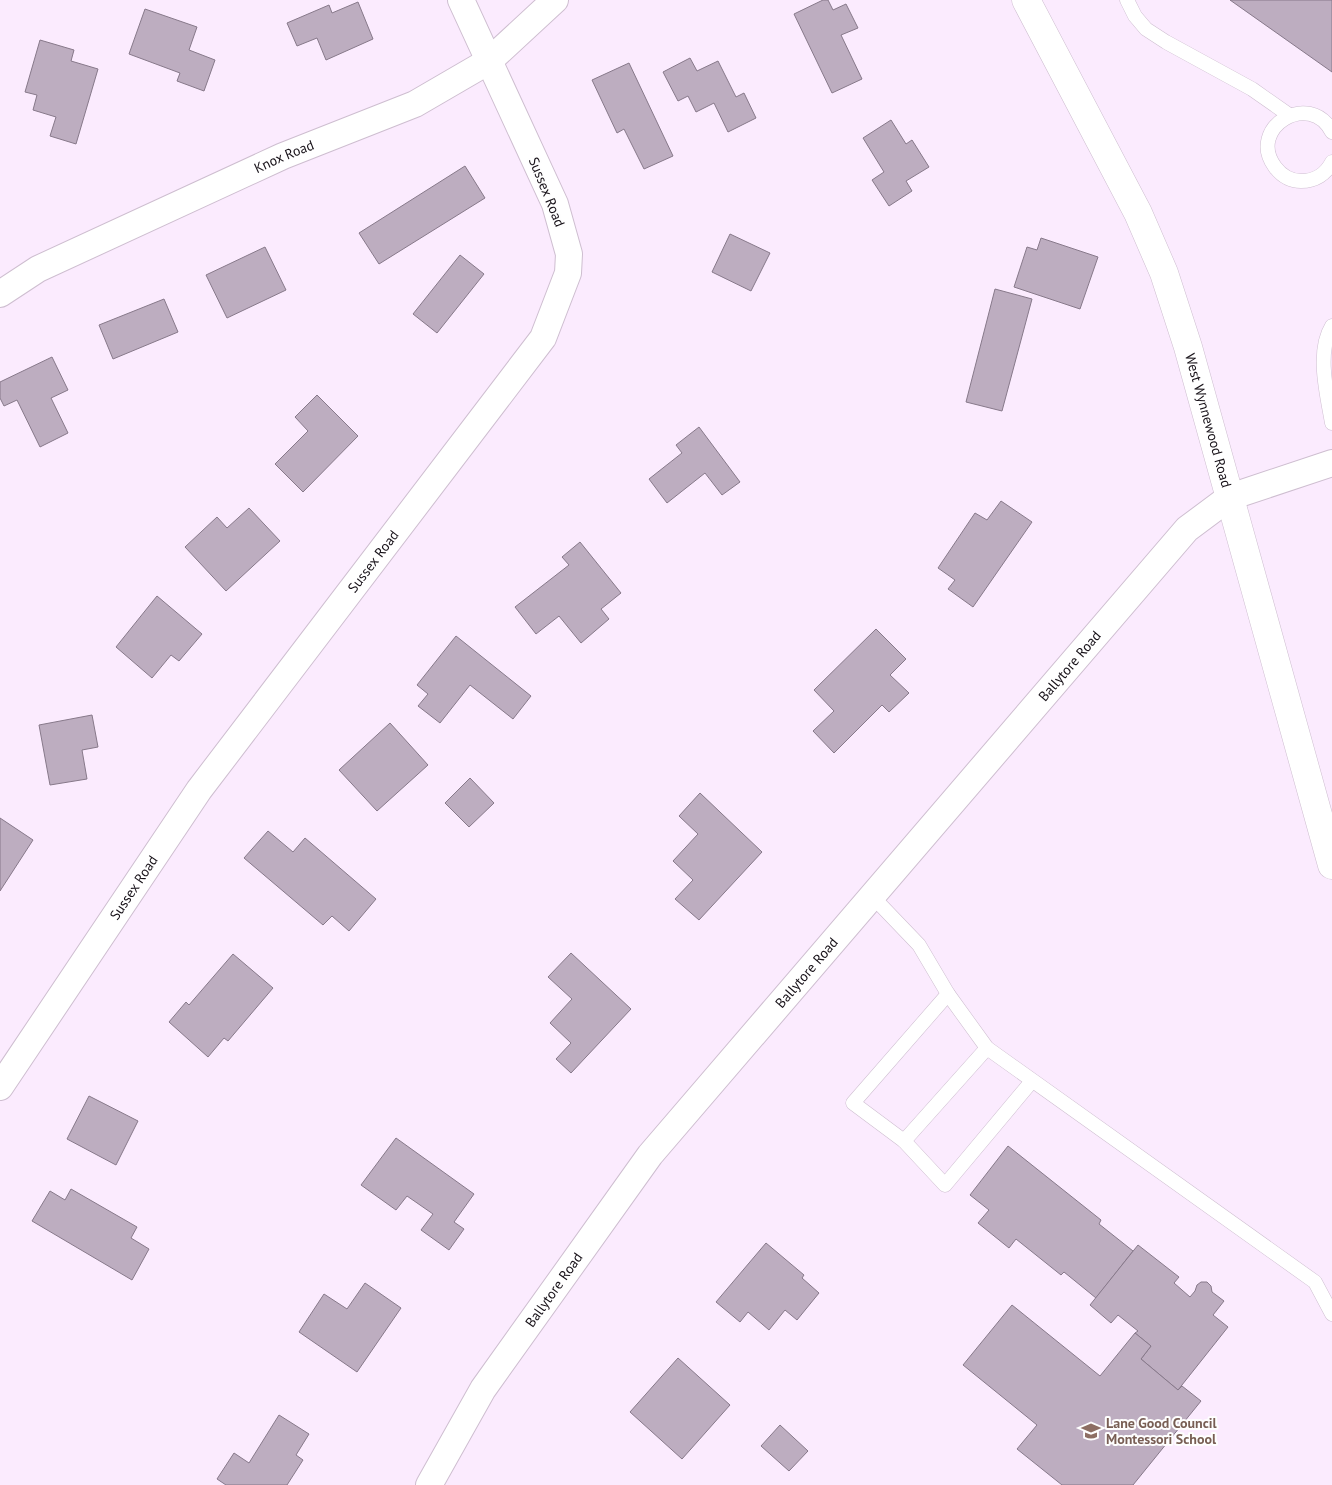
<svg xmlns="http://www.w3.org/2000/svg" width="1332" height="1485" font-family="'PT Sans',sans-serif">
	<rect width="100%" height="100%" fill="#fbebfe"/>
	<g fill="#bdadc0" stroke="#87798a">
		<path d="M823,0H828L833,10L846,4L858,28L841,35L862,79L832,93L794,14Z"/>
		<path d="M1230,0H1332V72Z"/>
		<path d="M358,2L373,39L326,60L317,38L297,46L287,23L329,5L332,13Z"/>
		<path d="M145,9L197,27L189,50L215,60L204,91L177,81L180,73L129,54Z"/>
		<path d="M40,40L74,50L71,61L98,69L76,144L50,136L56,117L33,110L37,95L25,92Z"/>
		<path d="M690,58L697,71L718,61L736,97L744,93L756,118L728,132L714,103L696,112L688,96L678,101L663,72Z"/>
		<path d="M629,63L673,156L644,169L624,129L617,133L592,80Z"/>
		<path d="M891,120L906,144L912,140L929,167L906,181L912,191L889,206L872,180L884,172L863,138Z"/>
		<path d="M465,166L485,198L379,264L359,233Z"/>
		<path d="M730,234L770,253L751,291L712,272Z"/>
		<path d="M1041,238L1098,257L1080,309L1014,287L1027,247L1037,250Z"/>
		<path d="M265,247L286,290L227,318L206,275Z"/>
		<path d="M460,255L484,274L437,333L413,314Z"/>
		<path d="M995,289L1032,299L1002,411L966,402Z"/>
		<path d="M164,299L178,332L113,359L99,325Z"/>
		<path d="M52,357L68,390L51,398L68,433L40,447L17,400L4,406L0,398V382Z"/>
		<path d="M317,395L358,436L303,492L275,464L308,431L295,417Z"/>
		<path d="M699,427L740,482L722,495L705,473L667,503L649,479L682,453L676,445Z"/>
		<path d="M1001,501L1032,522L973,607L948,589L955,580L938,568L975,513L987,520Z"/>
		<path d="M249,508L280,541L226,591L185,547L217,517L227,528Z"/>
		<path d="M580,542L621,593L601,609L609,619L581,643L559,616L536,634L515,607L569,565L562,557Z"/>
		<path d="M157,596L202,634L179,661L171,655L152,678L116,647Z"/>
		<path d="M876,629L906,659L890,675L909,693L889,712L882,705L834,753L813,731L834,711L814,690Z"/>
		<path d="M456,636L531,696L513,719L470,685L440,723L418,706L428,694L417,685Z"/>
		<path d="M92,715L98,747L82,750L87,779L50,785L39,725Z"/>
		<path d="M390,723L428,765L377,811L339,770Z"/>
		<path d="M470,778L494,803L469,827L445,803Z"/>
		<path d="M700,793L762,852L699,920L675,899L693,880L673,861L698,834L679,816Z"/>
		<path d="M0,818L33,840L0,891Z"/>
		<path d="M268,831L293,852L305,838L376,899L349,931L332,916L323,925L244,858Z"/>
		<path d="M571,953L631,1009L571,1073L556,1059L571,1043L550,1023L572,999L548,977Z"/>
		<path d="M233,954L273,988L228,1041L224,1038L208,1057L169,1022L186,1002L189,1005Z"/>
		<path d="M89,1096L138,1121L116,1165L67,1139Z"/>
		<path d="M396,1138L474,1194L454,1222L464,1229L449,1250L421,1230L433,1214L407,1196L396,1210L361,1185Z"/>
		<path d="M1008,1146L1101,1220L1099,1224L1133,1251L1096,1298L1064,1272L1061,1275L1016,1239L1009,1248L978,1223L989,1210L970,1195Z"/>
		<path d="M71,1189L137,1227L131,1238L149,1249L132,1280L32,1221L50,1191L65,1200Z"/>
		<path d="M766,1243L804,1275L802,1278L819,1293L797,1320L785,1310L769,1330L748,1312L740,1322L716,1302Z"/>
		<path d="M1138,1245L1179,1277L1174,1283L1190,1297L1195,1291L1197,1285L1201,1282H1207L1211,1286L1212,1292L1224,1301L1213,1315L1228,1327L1178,1390L1141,1359L1151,1346L1135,1333L1138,1331L1118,1315L1111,1323L1090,1305Z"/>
		<path d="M365,1283L401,1308L357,1372L299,1332L324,1294L347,1309Z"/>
		<path d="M1012,1305L1100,1376L1135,1333L1151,1346L1141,1359L1178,1390L1182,1386L1201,1401L1133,1485H1062L1017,1449L1037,1425L963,1365Z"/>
		<path d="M678,1358L730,1405L682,1459L630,1412Z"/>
		<path d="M279,1415L309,1434L296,1455L303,1460L287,1485H226L217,1479L234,1453L249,1463Z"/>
		<path d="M780,1425L808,1451L789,1471L761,1446Z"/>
	</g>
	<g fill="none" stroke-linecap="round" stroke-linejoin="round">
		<g stroke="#cebed0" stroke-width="15">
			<g id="lane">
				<path d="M1127,0L1135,16L1146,29L1166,42L1252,89L1289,115"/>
				<path d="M1332,132C1310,89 1246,128 1275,167C1281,175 1290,181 1301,181C1315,181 1326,174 1332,162"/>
				<path d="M1332,326C1316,352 1327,394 1332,423"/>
				<path d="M872,896L919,945L948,994L987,1048L1315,1282L1332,1314"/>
				<path d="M948,994L853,1103L904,1141L945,1185L1032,1081"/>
				<path d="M904,1141L987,1048"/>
			</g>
		</g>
		<g stroke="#cebed0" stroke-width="28">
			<g id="street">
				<path id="s1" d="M0,294L38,269L283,156L415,104L489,61L555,0"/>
				<path id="s2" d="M0,1087L199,790L543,338L568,273L569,254L555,204L461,0"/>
				<path id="s3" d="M429,1485L483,1389L650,1155L1187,529L1230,497L1332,463"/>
			</g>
		</g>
		<g stroke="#cebed0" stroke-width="29">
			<g id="secondary">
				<path id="s4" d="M1026,0L1138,213L1164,273L1188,347L1332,865"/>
			</g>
		</g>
		<use href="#lane" stroke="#fff" stroke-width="14"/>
		<use href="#street" stroke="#fff" stroke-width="26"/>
		<use href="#secondary" stroke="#fff" stroke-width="28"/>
	</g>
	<defs>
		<g id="school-bare" transform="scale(1.5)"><path d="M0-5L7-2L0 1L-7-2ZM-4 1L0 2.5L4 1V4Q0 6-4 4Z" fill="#8d6e63" stroke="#fefefe" stroke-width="2.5" paint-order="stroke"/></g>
	</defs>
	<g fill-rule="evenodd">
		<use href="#school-bare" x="1091" y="1431"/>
	</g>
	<g text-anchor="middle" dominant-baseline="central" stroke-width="4" stroke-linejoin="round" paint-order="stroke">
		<g font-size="14" fill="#171118" stroke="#fefefe">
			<text stroke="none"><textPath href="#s1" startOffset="316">Knox Road</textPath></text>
			<text transform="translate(547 192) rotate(68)">Sussex Road</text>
			<text stroke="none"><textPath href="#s4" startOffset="460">West Wynnewood Road</textPath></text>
			<text stroke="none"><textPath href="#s2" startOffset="645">Sussex Road</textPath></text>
			<text stroke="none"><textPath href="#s3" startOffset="1042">Ballytore Road</textPath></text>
			<text stroke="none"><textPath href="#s2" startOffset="240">Sussex Road</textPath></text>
			<text stroke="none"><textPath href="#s3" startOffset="638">Ballytore Road</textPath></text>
			<text stroke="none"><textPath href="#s3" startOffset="232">Ballytore Road</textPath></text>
		</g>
		<g font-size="14" font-weight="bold" fill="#785e54" stroke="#fefefe" text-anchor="start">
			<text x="1106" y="1423">Lane Good Council<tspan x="1106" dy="16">Montessori School</tspan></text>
		</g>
	</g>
</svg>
